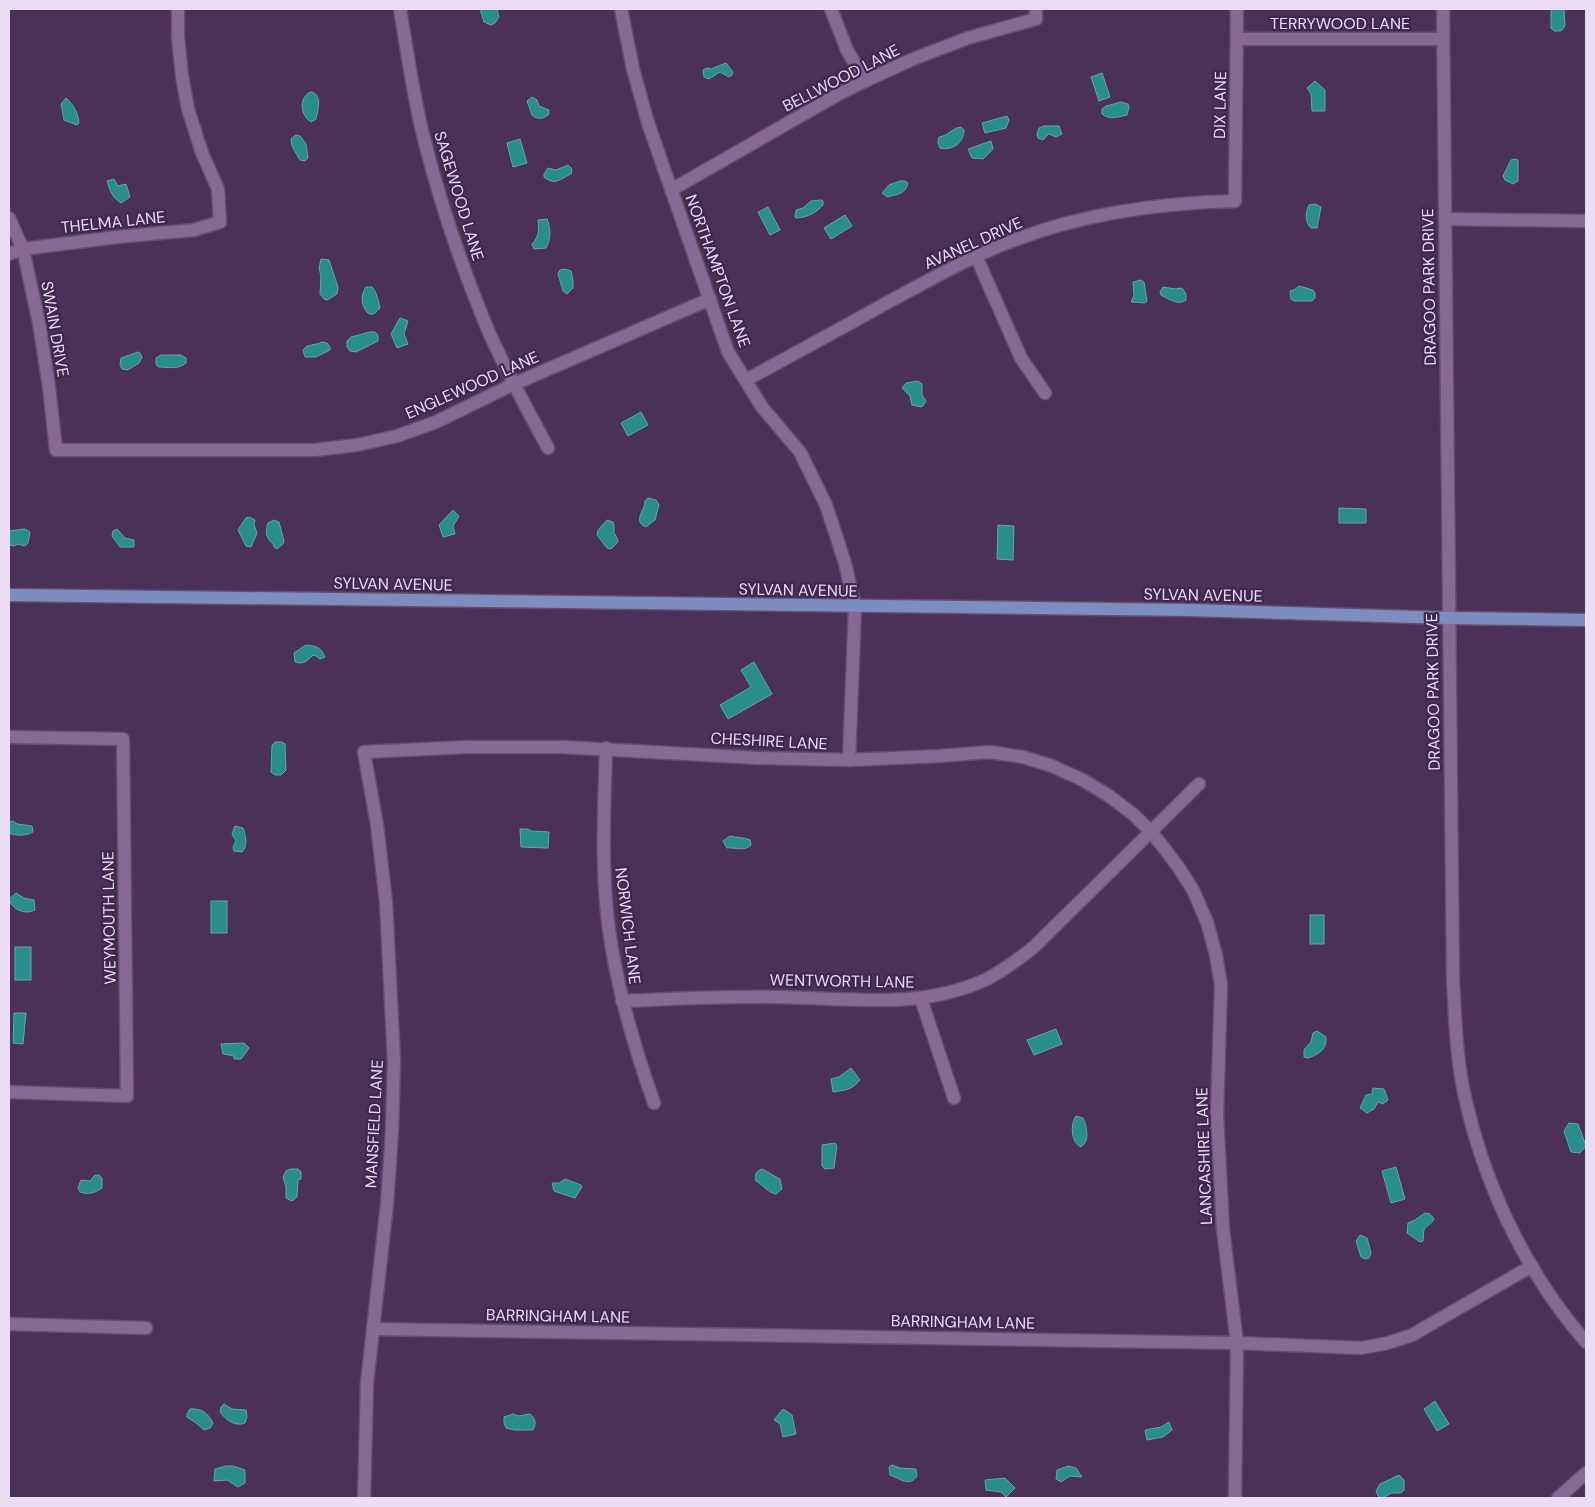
<svg xmlns="http://www.w3.org/2000/svg" width="1595" height="1507" font-family="'DM Sans',sans-serif">
	<rect width="100%" height="100%" fill="#4b3158"/>
	<g fill="#288e8d" stroke="#63a5ac">
		<path d="M480,9H497L499,17L495,23L491,25L484,22Z"/>
		<path d="M1551,9H1564L1565,26L1561,31H1554L1551,28Z"/>
		<path d="M726,63L733,72L732,75L729,77L720,72L709,79L704,77L703,70L707,68L711,69Z"/>
		<path d="M1102,73L1110,97L1099,101L1091,77Z"/>
		<path d="M1315,81L1325,90V111H1312L1311,94L1307,88Z"/>
		<path d="M310,92C323,93 318,110 316,119L311,122C300,115 299,98 310,92Z"/>
		<path d="M532,97L537,100L539,106L549,110V114C544,119 537,120 532,115L527,101Z"/>
		<path d="M66,98C74,105 78,113 79,123L77,125L64,120L61,104Z"/>
		<path d="M1121,102L1128,104L1129,107L1127,115C1118,117 1109,120 1102,114V109L1106,106Z"/>
		<path d="M1007,116L1009,120L1006,128L985,133L982,123Z"/>
		<path d="M1044,126H1059L1062,134L1056,137L1049,134L1043,140L1038,138L1037,134L1039,128Z"/>
		<path d="M961,127L964,130C964,143 952,151 940,148L938,143L939,137C948,136 952,128 961,127Z"/>
		<path d="M296,135L300,136L306,144L308,158L305,161L300,160L292,146L291,139Z"/>
		<path d="M520,139L527,163L513,167L507,143Z"/>
		<path d="M991,141L993,149L983,159L972,158L968,149Z"/>
		<path d="M1514,159L1518,160V181L1513,184L1505,180L1503,176L1511,160Z"/>
		<path d="M568,165L572,169L571,174C560,179 555,186 544,177V174L548,168L556,170Z"/>
		<path d="M114,179L118,186L126,184L130,197L121,203C112,197 110,191 107,181Z"/>
		<path d="M900,181H905L908,183C905,195 897,194 887,197L882,193L889,185Z"/>
		<path d="M821,200L823,201V205C816,213 808,217 797,218L795,217L796,210L803,208L811,201Z"/>
		<path d="M1315,204L1321,207L1317,228H1311C1305,222 1305,213 1309,205Z"/>
		<path d="M768,207L780,230L770,235L758,212Z"/>
		<path d="M845,215L852,226L831,239L824,228Z"/>
		<path d="M547,219C551,230 551,238 546,248L534,249L532,244C539,237 539,230 538,220Z"/>
		<path d="M321,259L329,260L338,287L337,294L327,300L324,299L320,294L321,276L319,268Z"/>
		<path d="M565,269L571,271L573,280V288L567,294L563,291L558,274L560,270Z"/>
		<path d="M1141,280L1144,282L1147,301L1145,303L1131,302L1134,295L1133,282Z"/>
		<path d="M1299,286L1313,290L1315,293V298L1312,301H1294L1291,299L1290,291L1294,290Z"/>
		<path d="M366,287H372C376,291 379,302 380,308L374,314H369C361,307 360,295 366,287Z"/>
		<path d="M1163,287L1175,289L1182,288L1186,294V300C1178,306 1169,299 1161,295L1160,292Z"/>
		<path d="M400,318L408,321L404,334L408,344L397,348L391,334Z"/>
		<path d="M370,332H375L378,335V341L356,352L350,351L347,347V341L351,337Z"/>
		<path d="M322,342L327,343L330,347V350L316,357H305L303,350C308,343 315,346 322,342Z"/>
		<path d="M138,352L140,353L142,357L139,363L128,370L122,369L120,365L121,358Z"/>
		<path d="M161,355H181L186,358V363C178,370 168,367 158,367L156,364V358Z"/>
		<path d="M918,381L922,384V395L926,401L922,407L912,405L910,396L902,388L906,383Z"/>
		<path d="M641,412L648,425L628,436L621,423Z"/>
		<path d="M648,498L656,500L659,505L655,520L646,527C632,521 645,511 645,501Z"/>
		<path d="M1339,508L1366,509V523H1339Z"/>
		<path d="M453,510L459,516L453,526L455,534L443,537L439,525Z"/>
		<path d="M249,517L255,520L254,525L257,533L251,547L246,546L238,530L246,518Z"/>
		<path d="M274,520L279,522L284,541L283,544L277,549L274,547L273,544C266,538 265,532 268,523Z"/>
		<path d="M607,520L613,522L614,526V533L617,538L618,542L611,549L607,548L597,535L598,530Z"/>
		<path d="M998,525L1014,526L1013,560L997,559Z"/>
		<path d="M25,529L30,532L28,543L25,546L18,544L14,546L9,545V531Z"/>
		<path d="M117,529L125,538L134,540V547H120L112,536L113,531Z"/>
		<path d="M306,645C316,646 321,647 325,657L320,659L316,656L313,655C307,661 303,665 295,662L294,653Z"/>
		<path d="M754,662L772,694L728,719L720,705L751,687L741,670Z"/>
		<path d="M275,742H282L285,744L286,770L281,775H275L271,772L272,745Z"/>
		<path d="M13,821L17,824L32,826L33,832C27,836 15,836 9,833V822Z"/>
		<path d="M235,826L243,828C246,836 248,846 242,852L234,851L233,847L236,841L232,834Z"/>
		<path d="M520,829H528L531,831L549,832L548,848L521,847Z"/>
		<path d="M730,836C737,838 744,837 750,840L751,845C744,852 735,847 727,848L723,841Z"/>
		<path d="M16,893L24,898L34,900L35,910C25,915 12,910 9,899Z"/>
		<rect x="211" y="901" width="16" height="32"/>
		<rect x="1310" y="915" width="14" height="29"/>
		<rect x="15" y="947" width="16" height="33"/>
		<path d="M14,1013H26L23,1044L13,1043Z"/>
		<path d="M1056,1029L1062,1044L1034,1055L1027,1040Z"/>
		<path d="M1317,1031L1326,1037C1327,1050 1319,1054 1308,1058L1304,1057V1050L1311,1042L1313,1033Z"/>
		<path d="M244,1043L249,1048L241,1059H234V1056L223,1054L221,1044Z"/>
		<path d="M851,1068L860,1080C852,1090 846,1090 833,1092L831,1079L839,1077Z"/>
		<path d="M1373,1088L1384,1089L1388,1100L1383,1104L1378,1102L1374,1109L1367,1113L1360,1108L1366,1095L1372,1094Z"/>
		<path d="M1076,1116L1083,1118C1087,1127 1090,1141 1081,1147C1071,1143 1070,1124 1076,1116Z"/>
		<path d="M1569,1123L1578,1124L1586,1146L1580,1153L1571,1152L1564,1131Z"/>
		<path d="M835,1143L837,1146L834,1168L825,1169L822,1166V1145Z"/>
		<path d="M1396,1167L1405,1199L1391,1203L1382,1171Z"/>
		<path d="M290,1169H298L301,1172V1179L298,1180L297,1197L292,1201L286,1198V1187L283,1177L286,1171Z"/>
		<path d="M762,1169L780,1179L782,1189L776,1194C769,1193 763,1185 756,1181C754,1175 756,1171 762,1169Z"/>
		<path d="M95,1175H99L102,1178V1188C95,1193 88,1195 80,1192L78,1188L81,1180L90,1181Z"/>
		<path d="M565,1179L581,1185L582,1187L575,1198L554,1191L552,1183H559Z"/>
		<path d="M1425,1213L1430,1214L1434,1219C1431,1225 1427,1225 1424,1230C1423,1232 1424,1237 1423,1241L1420,1242L1407,1233L1408,1223L1415,1220Z"/>
		<path d="M1360,1235L1367,1238L1371,1253L1369,1258L1366,1259L1361,1257L1356,1241Z"/>
		<path d="M1435,1401L1449,1424L1437,1431L1424,1409Z"/>
		<path d="M224,1404L232,1409L246,1410L247,1417L245,1423C235,1427 226,1420 220,1412L221,1407Z"/>
		<path d="M190,1409C201,1408 208,1413 213,1423L210,1428L204,1430L196,1423L187,1417V1414Z"/>
		<path d="M783,1409L792,1415L796,1434L783,1437L780,1424L774,1420Z"/>
		<path d="M513,1414L518,1416L530,1414C535,1418 537,1423 533,1430H515L506,1428L504,1423V1417Z"/>
		<path d="M1169,1422L1172,1430L1163,1437L1147,1440L1145,1430L1161,1427Z"/>
		<path d="M892,1465L900,1468L916,1469L917,1476C910,1487 900,1479 890,1475L889,1467Z"/>
		<path d="M226,1466H233L245,1470V1483L238,1487L227,1480L214,1481L215,1469Z"/>
		<path d="M1068,1466L1076,1468L1082,1477L1070,1476L1061,1482L1056,1479L1057,1470Z"/>
		<path d="M1399,1475L1404,1480V1490L1401,1493H1392L1382,1498L1378,1496L1376,1491L1380,1484Z"/>
		<path d="M1005,1478L1015,1488L1006,1497L1001,1492L986,1490L985,1480Z"/>
	</g>
	<g fill="none" stroke-linecap="round" stroke-linejoin="round">
		<g stroke="#654f70" stroke-width="15">
			<g id="minor">
				<path d="M400,9C407,51 413,94 423,135C439,199 460,262 485,323C503,366 526,407 548,448"/>
				<path d="M621,9L633,69L648,123L728,352L762,407L800,452L826,505L845,563L855,607L849,760"/>
				<path d="M831,9L847,50L865,81"/>
				<path d="M1443,9L1453,979C1455,1015 1456,1052 1463,1088C1482,1180 1524,1271 1586,1342"/>
				<path d="M1237,39H1443"/>
				<path d="M671,190L837,95L865,81L913,59L968,38L1036,19V9"/>
				<path d="M9,218L23,249L39,323L49,387L56,450H315L357,445L397,436L436,422L514,384L710,299"/>
				<path d="M1445,219L1586,221"/>
				<path d="M9,254L23,249L117,237L194,230L220,222L218,189L202,153L188,109L182,76L178,37V9"/>
				<path d="M976,256L1021,358L1045,393"/>
				<path d="M746,380C794,354 842,328 890,301C930,280 969,257 1012,241C1084,213 1159,203 1235,201L1237,9"/>
				<path d="M9,737L123,739L127,1096L9,1092"/>
				<path d="M606,748C604,815 600,883 612,949C621,1002 636,1052 654,1103"/>
				<path d="M921,999L954,1098"/>
				<path d="M622,1001C674,999 726,996 778,997C847,998 920,1010 985,980C1003,971 1019,959 1035,946L1199,784"/>
				<path d="M9,1324L146,1328"/>
				<path d="M373,1329L1237,1343L1361,1348L1388,1343L1412,1335L1532,1266"/>
				<path d="M364,1498L367,1383L387,1204L392,1131L394,1061L386,902L377,825L364,752L467,747H562L758,758L849,760L940,756L989,752L1023,757L1052,766L1083,780L1109,796L1133,814L1150,831L1161,844L1179,868L1193,890L1207,922L1216,955L1221,985L1217,1114L1223,1229L1237,1343L1235,1498"/>
				<path d="M1558,1498L1586,1473"/>
			</g>
		</g>
		<g stroke="#654f70" stroke-width="15">
			<path id="major" d="M9,595L1189,610L1449,618L1586,620"/>
		</g>
		<use href="#minor" stroke="#866a95" stroke-width="12"/>
		<use href="#major" stroke="#7e8dc0" stroke-width="12"/>
	</g>
	<g text-anchor="middle" dominant-baseline="central" stroke-width="4.5" stroke-linejoin="round" paint-order="stroke">
		<g font-size="16" fill="#ecdcf4" stroke="#40274d">
			<text x="1340" y="23">TERRYWOOD LANE</text>
			<text transform="translate(841 78) rotate(-27)">BELLWOOD LANE</text>
			<text transform="translate(1220 105) rotate(-89)">DIX LANE</text>
			<text transform="translate(459 196) rotate(73)">SAGEWOOD LANE</text>
			<text transform="translate(113 222) rotate(-6)">THELMA LANE</text>
			<text transform="translate(973 243) rotate(-24)">AVANEL DRIVE</text>
			<text transform="translate(718 271) rotate(70)">NORTHAMPTON LANE</text>
			<text transform="translate(1429 287) rotate(-91)">DRAGOO PARK DRIVE</text>
			<text transform="translate(55 329) rotate(80)">SWAIN DRIVE</text>
			<text transform="translate(472 385) rotate(-24)">ENGLEWOOD LANE</text>
			<text transform="translate(393 584) rotate(1)">SYLVAN AVENUE</text>
			<text transform="translate(798 590) rotate(1)">SYLVAN AVENUE</text>
			<text transform="translate(1203 595) rotate(1)">SYLVAN AVENUE</text>
			<text transform="translate(1433 692) rotate(-91)">DRAGOO PARK DRIVE</text>
			<text transform="translate(769 741) rotate(3)">CHESHIRE LANE</text>
			<text transform="translate(109 918) rotate(-91)">WEYMOUTH LANE</text>
			<text transform="translate(628 926) rotate(83)">NORWICH LANE</text>
			<text transform="translate(842 981) rotate(1)">WENTWORTH LANE</text>
			<text transform="translate(374 1124) rotate(-87)">MANSFIELD LANE</text>
			<text transform="translate(1204 1156) rotate(-92)">LANCASHIRE LANE</text>
			<text transform="translate(558 1316) rotate(1)">BARRINGHAM LANE</text>
			<text transform="translate(963 1322) rotate(1)">BARRINGHAM LANE</text>
		</g>
	</g>
	<rect width="1595" height="1507" fill="none" stroke="#ecdcf4" stroke-width="20"/>
</svg>
